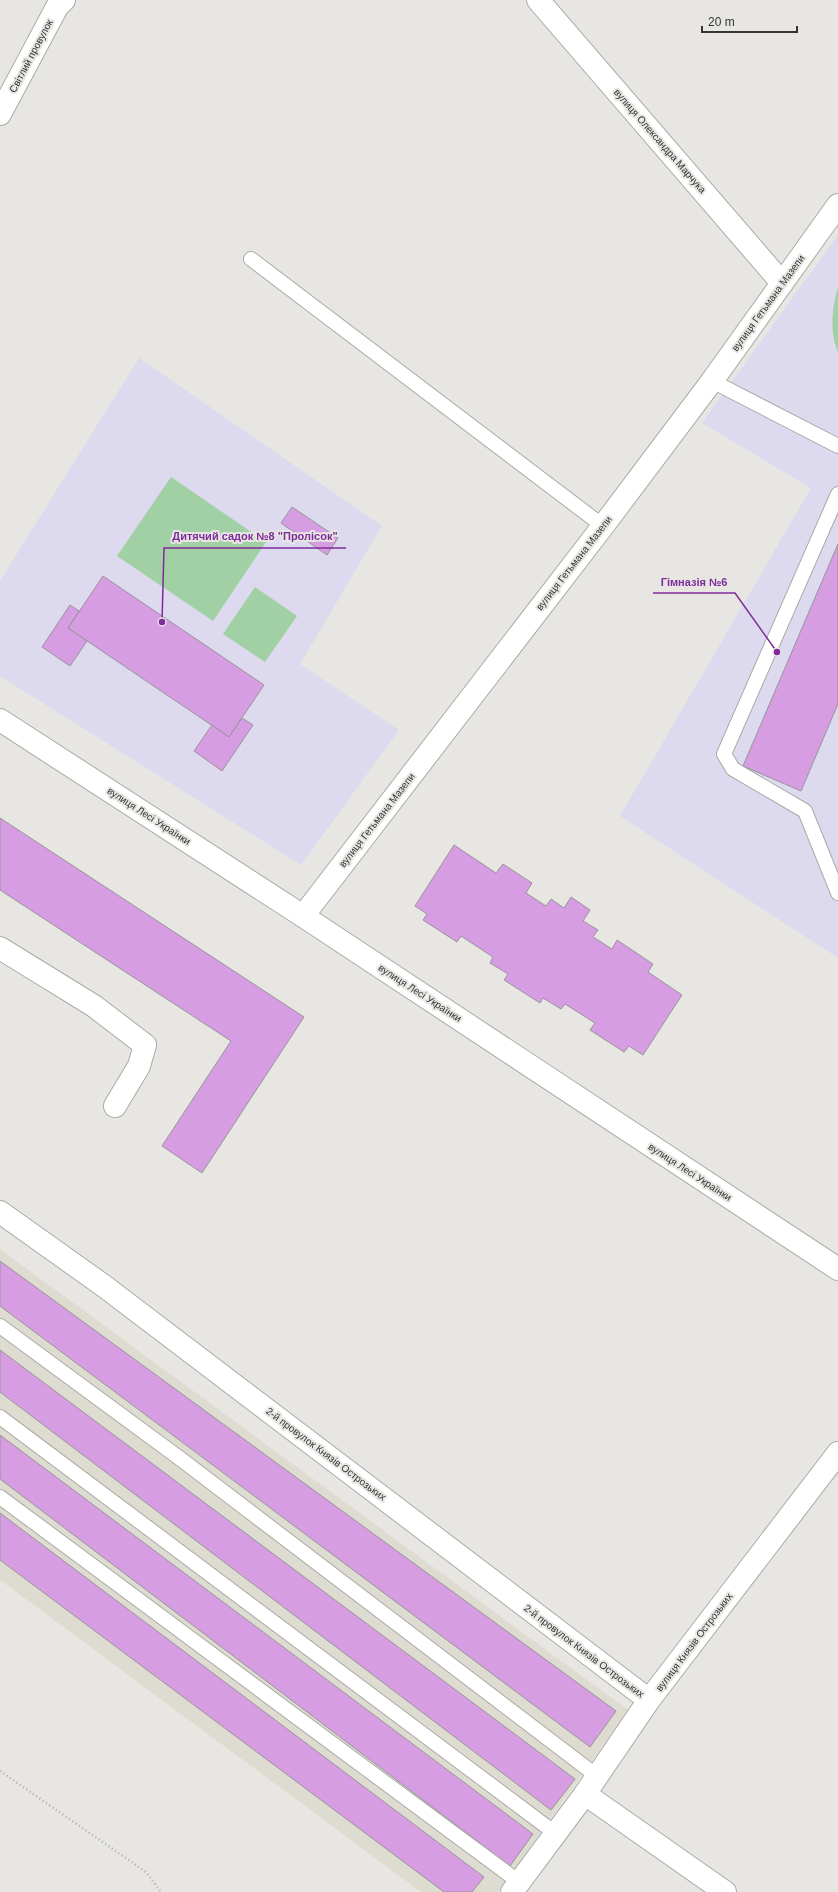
<svg xmlns="http://www.w3.org/2000/svg" width="838" height="1892" font-family="Arial,sans-serif">
	<rect width="100%" height="100%" fill="#e7e6e2"/>
	<path fill="#dedcd0" d="M0,1249L628,1710L498,1892H421L0,1580Z"/>
	<g fill="#ddd9ef">
		<path d="M838,235V958L620,816L811,488L702,423Z"/>
		<path d="M139,358L382,526L300,664L399,730L301,865L0,676V581Z"/>
	</g>
	<g fill="#a1d0a4">
		<path d="M838,287V352C829,331 832,308 838,287Z"/>
		<path d="M171,477L266,542L213,621L117,556Z"/>
		<path d="M255,587L297,616L265,662L223,634Z"/>
	</g>
	<g fill="#d69de2" stroke="#979598">
		<path d="M292,507L338,538L327,555L281,523Z"/>
		<path d="M838,544V704L801,791L743,766Z"/>
		<path d="M103,576L264,685L229,737L68,628Z"/>
		<path d="M70,605L79,611L68,628L87,641L70,666L42,647Z"/>
		<path d="M242,718L253,725L222,771L194,751L212,725L229,737Z"/>
		<path d="M0,818L304,1017L202,1173L162,1146L231,1041L0,890Z"/>
		<path d="M454,845L496,873L503,864L532,883L526,893L546,906L551,899L564,908L571,897L590,910L583,921L598,930L593,937L612,949L617,940L653,964L648,972L682,995L643,1055L629,1046L624,1052L590,1030L595,1023L565,1004L561,1009L543,998L540,1003L504,980L508,974L490,963L493,957L461,936L457,942L423,920L427,914L415,906Z"/>
		<path d="M0,1261L616,1711L590,1747L0,1306Z"/>
		<path d="M0,1350L575,1779L551,1810L0,1392Z"/>
		<path d="M0,1435L533,1834L510,1866L0,1479Z"/>
		<path d="M0,1513L484,1877L472,1892H444L0,1560Z"/>
	</g>
	<g fill="none" stroke-linecap="round" stroke-linejoin="round">
		<g stroke="#aaaaa6" stroke-width="16">
			<g id="lane">
				<path d="M251,259L603,526"/>
				<path d="M712,381L838,446"/>
				<path d="M838,494L724,754L733,769L805,811L838,893"/>
				<path d="M0,1326L178,1457L597,1776"/>
				<path d="M0,1417L555,1833"/>
				<path d="M0,1497L519,1882"/>
			</g>
		</g>
		<g stroke="#aaaaa6" stroke-width="24">
			<g id="street">
				<path d="M538,0L782,283"/>
				<path d="M0,114L57,7L64,0"/>
				<path d="M0,720L303,916L838,1269"/>
				<path d="M303,916L603,526L712,381L838,205"/>
				<path d="M0,948L94,1006L145,1045L139,1066L115,1106"/>
				<path d="M0,1212L104,1286L649,1700"/>
				<path d="M585,1794L725,1892"/>
				<path d="M512,1892L585,1794L649,1700L838,1453"/>
			</g>
		</g>
		<path stroke="#adaca9" stroke-width="2.5" stroke-dasharray="1 3" stroke-linecap="butt" d="M0,1771L146,1872L161,1892"/>
		<use href="#lane" stroke="#fff" stroke-width="14"/>
		<use href="#street" stroke="#fff" stroke-width="22"/>
	</g>
	<g text-anchor="middle" dominant-baseline="central" stroke-width="4" stroke-linejoin="round" paint-order="stroke">
		<g font-size="10" fill="#353433" stroke="#e7e6e2">
			<text transform="translate(31 56) rotate(-62)">Світлий провулок</text>
			<text transform="translate(660 141) rotate(49)">вулиця Олександра Марчука</text>
			<text transform="translate(768 303) rotate(-54)">вулиця Гетьмана Мазепи</text>
			<text transform="translate(574 563) rotate(-52)">вулиця Гетьмана Мазепи</text>
			<text transform="translate(149 816) rotate(33)">вулиця Лесі Українки</text>
			<text transform="translate(377 820) rotate(-52)">вулиця Гетьмана Мазепи</text>
			<text transform="translate(420 993) rotate(33)">вулиця Лесі Українки</text>
			<text transform="translate(690 1172) rotate(33)">вулиця Лесі Українки</text>
			<text transform="translate(326 1454) rotate(37)">2-й провулок Князів Острозьких</text>
			<text transform="translate(694 1642) rotate(-53)">вулиця Князів Острозьких</text>
			<text transform="translate(584 1651) rotate(37)">2-й провулок Князів Острозьких</text>
		</g>
	</g>
	<path fill="none" stroke="#7e2c9b" stroke-width="1.5" d="M162 622L164 548H346M777 652L735 593H653"/>
	<g fill="#7e2c9b" stroke="#e7e6e2" stroke-width="1.5">
		<circle cx="162" cy="622" r="4"/>
		<circle cx="777" cy="652" r="4"/>
	</g>
	<g font-size="11" text-anchor="middle" font-weight="bold" fill="#7e2c9b" stroke="#e7e6e2" stroke-width="4" stroke-linejoin="round" paint-order="stroke">
		<text x="255" y="540">Дитячий садок №8 "Пролісок"</text>
		<text x="694" y="586">Гімназія №6</text>
	</g>
	<path d="M702 26v6h95v-6" fill="none" stroke="#353433" stroke-width="2"/>
	<text x="708" y="26" font-size="12" fill="#353433" stroke="#e7e6e2" stroke-width="3" paint-order="stroke">20 m</text>
</svg>
